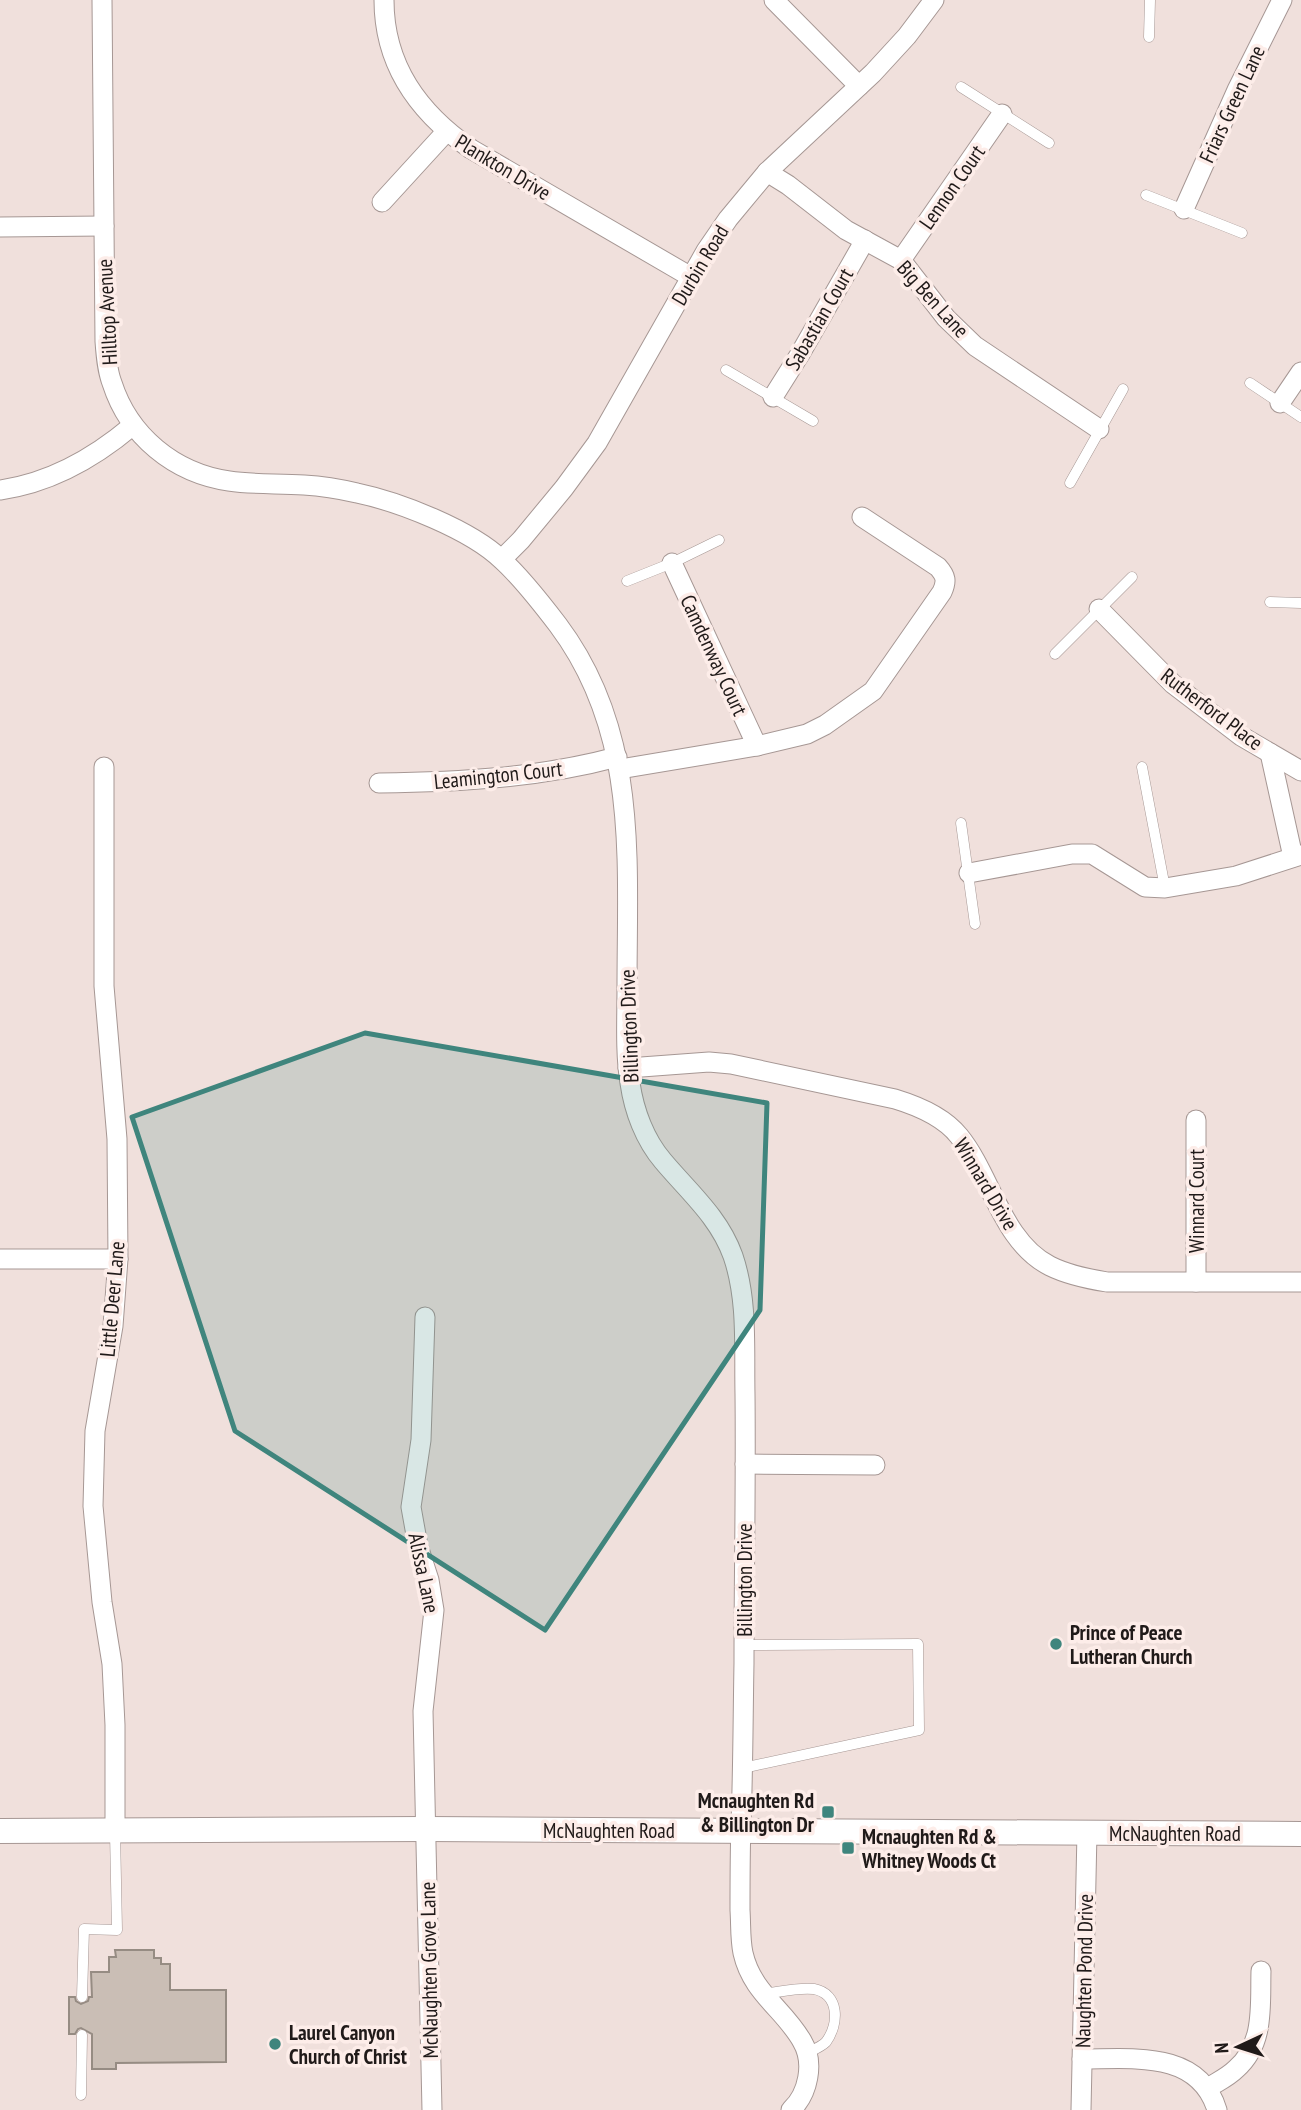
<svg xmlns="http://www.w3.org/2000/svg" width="1301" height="2110" font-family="'PT Sans Narrow',sans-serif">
	<rect width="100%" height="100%" fill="#f0e0dc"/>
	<path fill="#cabeb5" stroke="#968c83" stroke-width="2" d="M115,1950H154V1958H161V1964H170V1990H226V2062L116,2063V2069H92V2034L81,2028L78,2029L75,2034H69V1997H75L76,2001L81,2004L88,2001L89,1997H92L91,1972H109V1957H116Z"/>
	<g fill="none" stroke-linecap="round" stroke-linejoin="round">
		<g stroke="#a69794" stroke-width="11">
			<g id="service">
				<path d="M1149,37L1150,0"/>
				<path d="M961,87L1049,143"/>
				<path d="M1146,195L1242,233"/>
				<path d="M726,370L813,421"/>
				<path d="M1250,383L1301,417"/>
				<path d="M1070,483L1123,389"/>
				<path d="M627,581L672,563L719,540"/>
				<path d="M1270,602L1301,603"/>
				<path d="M1055,654L1132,577"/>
				<path d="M1142,767L1165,888"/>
				<path d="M961,823L975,924"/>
				<path d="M743,1768L919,1730L918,1644L744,1645"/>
				<path d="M764,1994C780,1992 798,1987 814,1989C840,1994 839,2024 826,2042C821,2047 813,2050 807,2053"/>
				<path d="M82,1997L84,1929L117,1930L115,1832"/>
				<path d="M81,2095L82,2035"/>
			</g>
		</g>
		<g stroke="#a69794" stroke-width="21">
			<g id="minor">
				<path d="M102,0L105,341C106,355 107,370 112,383C129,436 174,473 229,481C254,485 279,483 304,485C321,486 340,489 357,493C400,502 471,530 502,560C522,578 542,604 558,625C639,733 627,859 627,987C627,1019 625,1052 630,1083C634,1111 645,1140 663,1161C689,1192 719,1217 733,1256C748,1300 744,1348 745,1394C746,1483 744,1573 744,1663C743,1716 743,1770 741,1824C740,1853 740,1881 740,1910C741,1924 740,1939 743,1953C752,1993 784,2009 802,2041C815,2063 808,2094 791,2110"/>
				<path d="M384,0C384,66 419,113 471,149L691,277"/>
				<path d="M774,0L859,86"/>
				<path d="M767,172L788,185L846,230L901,260L946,318L975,346L1099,429"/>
				<path d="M382,202L446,132"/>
				<path d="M1184,209L1237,90L1282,0"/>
				<path d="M0,227L104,226"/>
				<path d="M901,260L1002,114"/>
				<path d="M773,397L800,354L865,240"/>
				<path d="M1280,403L1301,372"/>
				<path d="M0,490C50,483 94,458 132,426"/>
				<path d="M502,559L521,540L564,488L597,443L706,251L728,219L767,172L873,73L907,36L934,0"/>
				<path d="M672,563L757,746"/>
				<path d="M1099,609L1173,684L1241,736L1301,771"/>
				<path d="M1270,753L1293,857"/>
				<path d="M104,767V986L117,1139L118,1259L113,1326L95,1431L93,1506L102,1602L112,1664L115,1725V1830"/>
				<path d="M620,769L757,746L807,734L825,725L873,691L942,592C947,581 946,576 938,567L862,517"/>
				<path d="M379,783C459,782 539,778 617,757"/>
				<path d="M969,873L1072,854H1092L1145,887L1165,888L1236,876L1301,855"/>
				<path d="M628,1068L709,1062L731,1064L895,1099C918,1106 944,1117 959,1136C991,1175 1002,1242 1050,1266C1068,1275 1088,1279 1107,1282H1301"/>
				<path d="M0,1259H118"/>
				<path d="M1196,1282V1120"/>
				<path d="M425,1317L421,1440L411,1507L418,1546L429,1580L434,1610L423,1711L432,2110"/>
				<path d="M745,1464L875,1465"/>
				<path d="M1082,2059C1133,2059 1199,2050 1217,2110"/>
				<path d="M1208,2088C1217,2082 1228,2077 1236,2069C1265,2044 1260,2005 1261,1971"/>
				<path d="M1081,2110L1087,1832"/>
			</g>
		</g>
		<g stroke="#a69794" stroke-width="26">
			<path id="tertiary" d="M0,1831L426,1829L1301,1834"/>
		</g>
		<use href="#service" stroke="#fff" stroke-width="10"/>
		<use href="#minor" stroke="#fff" stroke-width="19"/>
		<use href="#tertiary" stroke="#fff" stroke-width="24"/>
	</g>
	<path fill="#3f857d" fill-opacity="0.2" stroke="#3f857d" stroke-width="5" stroke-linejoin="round" d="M365,1033L767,1103L760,1310L545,1630L235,1431L132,1117Z"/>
	<g fill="#3f857d" stroke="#fdede9" stroke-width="2.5">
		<circle cx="1056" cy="1644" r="7"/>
		<rect x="821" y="1805" width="14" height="14" rx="3.5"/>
		<rect x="841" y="1841" width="14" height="14" rx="3.5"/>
		<circle cx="275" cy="2044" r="7"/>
	</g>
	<g text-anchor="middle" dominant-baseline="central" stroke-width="7" stroke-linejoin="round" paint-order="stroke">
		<g font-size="21" fill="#201a19" stroke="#fdede9">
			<text transform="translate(1232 104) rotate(-65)">Friars Green Lane</text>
			<text transform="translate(503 167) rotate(31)">Plankton Drive</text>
			<text transform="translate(952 187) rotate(-55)">Lennon Court</text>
			<text transform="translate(700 265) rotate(-59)">Durbin Road</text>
			<text transform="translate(933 299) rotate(48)">Big Ben Lane</text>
			<text transform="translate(107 312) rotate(-93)">Hilltop Avenue</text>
			<text transform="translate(819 319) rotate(-60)">Sabastian Court</text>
			<text transform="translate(714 655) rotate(65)">Camdenway Court</text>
			<text transform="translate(1212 709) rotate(37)">Rutherford Place</text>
			<text transform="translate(498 775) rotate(-6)">Leamington Court</text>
			<text transform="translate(629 1026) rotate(-92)">Billington Drive</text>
			<text transform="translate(986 1184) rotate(59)">Winnard Drive</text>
			<text transform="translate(1196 1201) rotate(-90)">Winnard Court</text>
			<text transform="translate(112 1299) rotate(-85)">Little Deer Lane</text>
			<text transform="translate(424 1573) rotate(78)">Alissa Lane</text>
			<text transform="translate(744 1580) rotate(-90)">Billington Drive</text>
			<text x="609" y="1830">McNaughten Road</text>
			<text x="1175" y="1833">McNaughten Road</text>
			<text transform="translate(429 1970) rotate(-91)">McNaughten Grove Lane</text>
			<text transform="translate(1084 1971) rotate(-89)">Naughten Pond Drive</text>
		</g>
		<g font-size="21" font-weight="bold" fill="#201a19" stroke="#fdede9" text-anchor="start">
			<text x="1070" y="1632">Prince of Peace<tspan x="1070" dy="24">Lutheran Church</tspan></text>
			<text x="814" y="1800" text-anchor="end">Mcnaughten Rd<tspan x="814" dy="24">&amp; Billington Dr</tspan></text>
			<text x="862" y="1836">Mcnaughten Rd &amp;<tspan x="862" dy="24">Whitney Woods Ct</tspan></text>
			<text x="289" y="2032">Laurel Canyon<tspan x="289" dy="24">Church of Christ</tspan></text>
		</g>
	</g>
	<g transform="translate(1238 2047) rotate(266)" stroke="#fdede9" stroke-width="5" paint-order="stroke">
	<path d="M0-5L12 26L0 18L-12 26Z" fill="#201a19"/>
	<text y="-10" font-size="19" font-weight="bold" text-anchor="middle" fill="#201a19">N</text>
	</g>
</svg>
